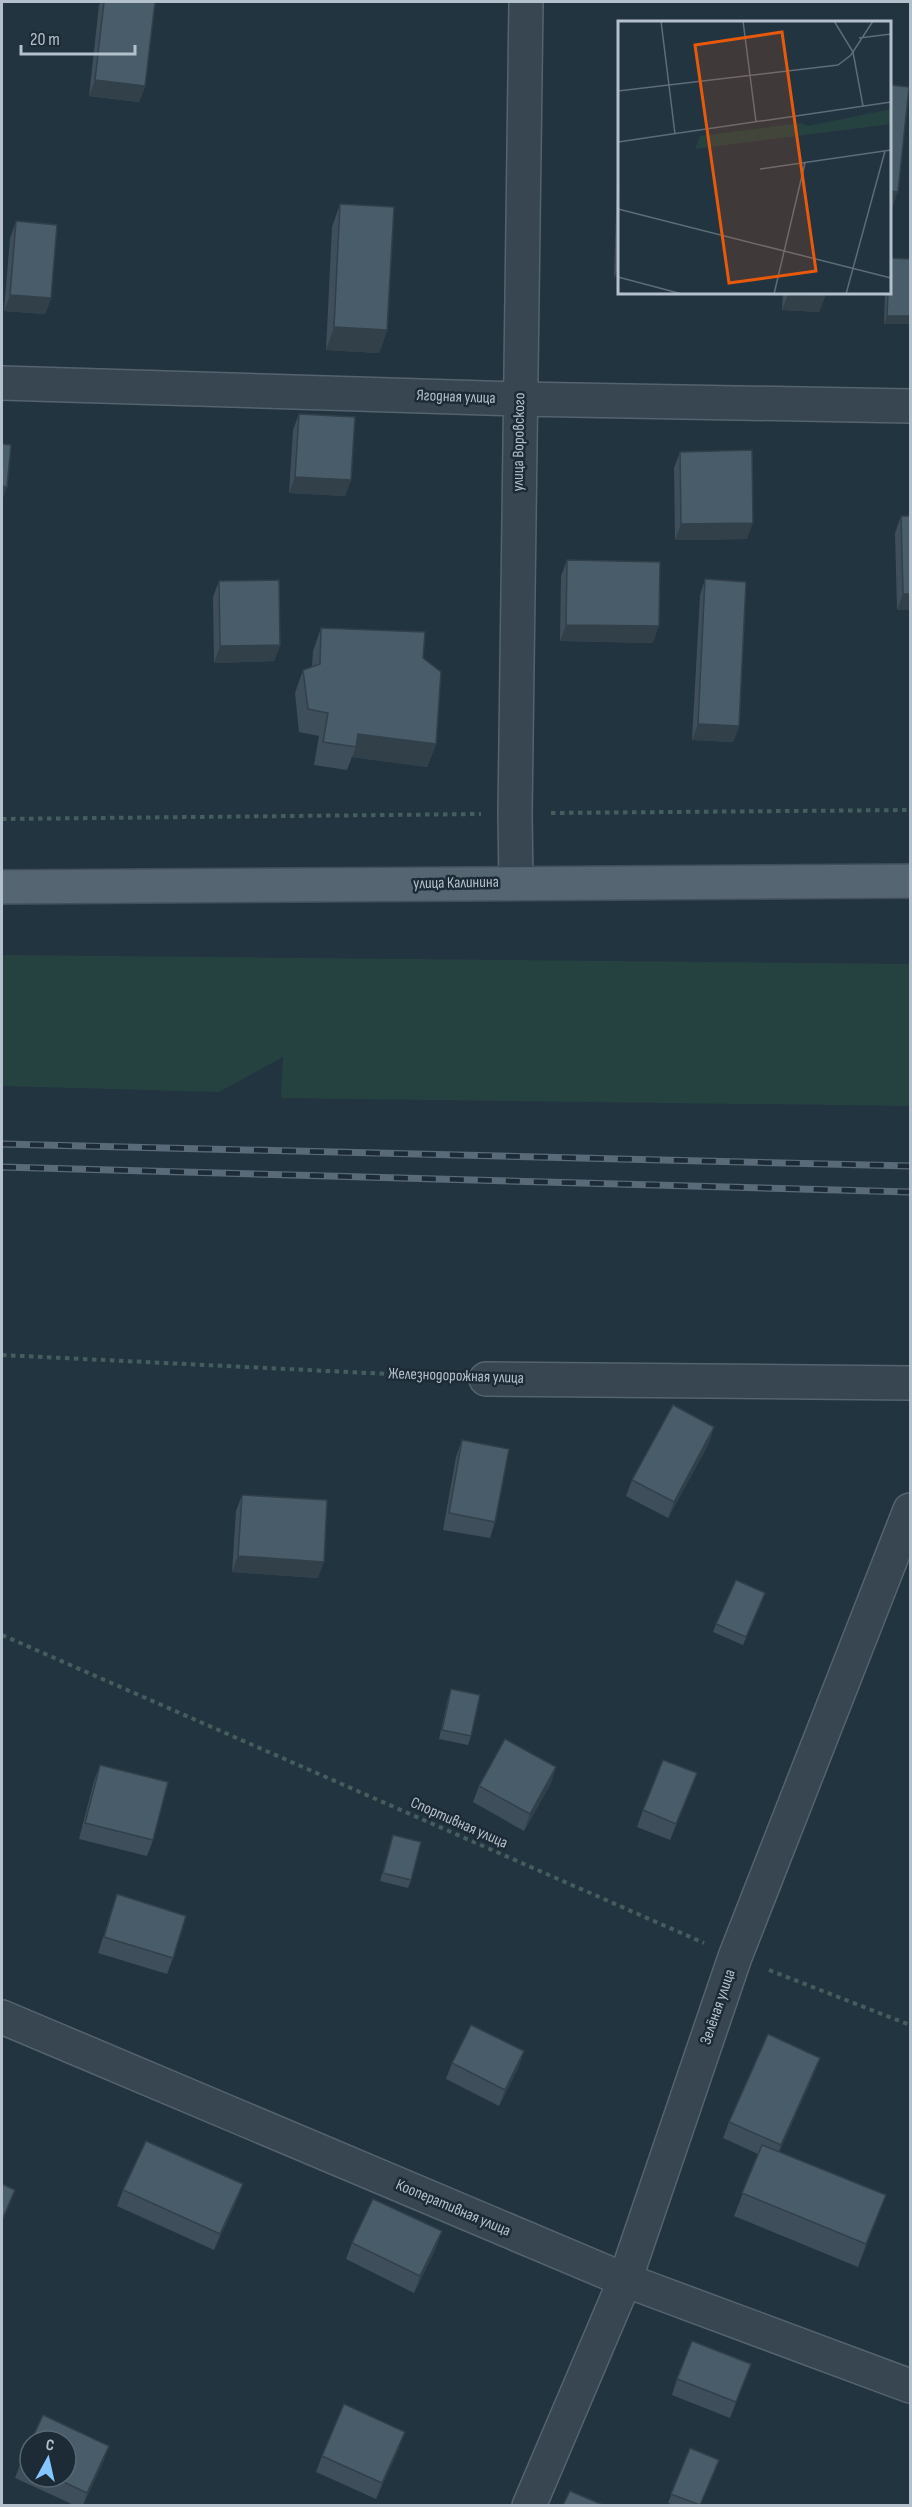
<svg xmlns="http://www.w3.org/2000/svg" width="912" height="2507" font-family="'Sofia Sans Condensed',sans-serif">
	<rect width="100%" height="100%" fill="#233441"/>
	<path fill="#254241" d="M2,955L910,964V1106L281,1098L283,1057L219,1092L2,1086Z"/>
	<g fill="none" stroke-linecap="round" stroke-linejoin="round">
		<g stroke="#55636e" stroke-width="36">
			<g id="minor">
				<path d="M2,383L519,399L910,406"/>
				<path d="M516,882L515,814L526,2"/>
				<path d="M486,1379L910,1383"/>
				<path d="M2,2017L625,2280L910,2386"/>
				<path d="M529,2506L625,2280L735,1957L910,1510"/>
			</g>
		</g>
		<g stroke="#414f5a" stroke-width="36">
			<path id="major" d="M2,887L910,881"/>
		</g>
		<g stroke="#435e5d" stroke-width="4" stroke-dasharray="4.5 4.5" stroke-linecap="butt">
			<path d="M551,813L910,810"/>
			<path d="M2,819L481,814"/>
			<path d="M2,1355L450,1377"/>
			<path d="M2,1635L704,1943"/>
			<path d="M769,1970L910,2025"/>
		</g>
		<use href="#minor" stroke="#374651" stroke-width="33"/>
		<use href="#major" stroke="#556571" stroke-width="33"/>
		<g stroke="#596a78" stroke-width="7">
			<g id="rail">
				<path d="M2,1144L910,1166"/>
				<path d="M2,1167L910,1192"/>
			</g>
		</g>
		<use href="#rail" stroke="#1c2b36" stroke-width="4.5" stroke-dasharray="14" stroke-linecap="butt"/>
	</g>
	<g fill="#3e4f5b">
		<path d="M101,2H155L145,86L139,102L89,96L99,5Z"/>
		<path d="M620,94V277H614Z"/>
		<path d="M340,204L387,330L379,353L326,350L332,227Z"/>
		<path d="M16,221L51,298L45,314L4,311L10,238Z"/>
		<path d="M783,292H825V296L819,312L782,310Z"/>
		<path d="M885,292H890L909,324H884Z"/>
		<path d="M299,414L351,480L345,496L289,493L293,430Z"/>
		<path d="M680,452L747,539L675,540L674,468Z"/>
		<path d="M901,516L910,610H897L895,533Z"/>
		<path d="M567,560L653,643L560,641L561,576Z"/>
		<path d="M705,579L739,726L733,742L692,740L700,595Z"/>
		<path d="M219,581L280,645L274,661L214,663L213,597Z"/>
		<path d="M321,628L423,658L436,744L427,767L352,757L347,770L314,765L319,736L299,732L295,693L303,670L312,667L313,651Z"/>
		<path d="M714,1427L709,1443L668,1518L626,1496L632,1480Z"/>
		<path d="M462,1440L495,1522L490,1538L443,1530L456,1457Z"/>
		<path d="M242,1495L318,1578L232,1572L236,1511Z"/>
		<path d="M762,1601L743,1645L713,1632L716,1624Z"/>
		<path d="M451,1689L471,1736L468,1745L439,1739L448,1698Z"/>
		<path d="M100,1765L153,1840L147,1856L79,1839L94,1781Z"/>
		<path d="M551,1783L524,1831L473,1802L479,1786Z"/>
		<path d="M691,1789L670,1840L637,1827L643,1810Z"/>
		<path d="M393,1835L411,1880L408,1888L380,1881Z"/>
		<path d="M117,1894L173,1958L167,1974L98,1953Z"/>
		<path d="M524,2051L518,2068L499,2106L446,2079L452,2063Z"/>
		<path d="M820,2058L814,2074L779,2152L877,2218L858,2267L734,2216L758,2154L723,2138L729,2122Z"/>
		<path d="M123,2190L237,2200L214,2250L117,2206Z"/>
		<path d="M352,2243L436,2248L414,2293L346,2259Z"/>
		<path d="M751,2364L730,2418L672,2395L677,2379Z"/>
		<path d="M30,2443V2477H66L109,2446L103,2462L83,2505H74L15,2478L21,2462Z"/>
		<path d="M399,2448L376,2499L316,2472L322,2456Z"/>
		<path d="M690,2448L701,2505H675L668,2503Z"/>
	</g>
	<g fill="#32404a">
		<path d="M95,80L145,86L139,102L89,96Z"/>
		<path d="M890,191L898,192L892,208H890Z"/>
		<path d="M620,262V277H614Z"/>
		<path d="M788,294L825,296L819,312L782,310Z"/>
		<path d="M10,295L51,298L45,314L4,311Z"/>
		<path d="M887,316H910V322L909,324H884Z"/>
		<path d="M334,327L387,330L379,353L326,350Z"/>
		<path d="M295,477L351,480L345,496L289,493Z"/>
		<path d="M2,486L7,487L2,501Z"/>
		<path d="M753,523L747,539L675,540L681,524Z"/>
		<path d="M903,594H910V610H897Z"/>
		<path d="M566,625L659,626L653,643L560,641Z"/>
		<path d="M280,645L274,661L214,663L220,646Z"/>
		<path d="M698,724L739,726L733,742L692,740Z"/>
		<path d="M358,734L436,744L427,767L352,757L356,747Z"/>
		<path d="M714,1427L709,1443L668,1518L674,1502Z"/>
		<path d="M238,1556L324,1562L318,1578L232,1572Z"/>
		<path d="M765,1593L762,1601L743,1645L746,1637Z"/>
		<path d="M556,1767L551,1783L524,1831L530,1814Z"/>
		<path d="M697,1773L691,1789L670,1840L676,1824Z"/>
		<path d="M524,2051L518,2068L499,2106L505,2090Z"/>
		<path d="M820,2058L814,2074L775,2162L781,2145Z"/>
		<path d="M243,2184L237,2200L214,2250L220,2234Z"/>
		<path d="M15,2190L9,2206L2,2223V2220Z"/>
		<path d="M886,2195L877,2218L858,2267L866,2244Z"/>
		<path d="M442,2231L436,2248L414,2293L420,2276Z"/>
		<path d="M405,2432L399,2448L376,2499L382,2483Z"/>
		<path d="M109,2446L103,2462L83,2505L87,2493Z"/>
	</g>
	<g fill="#485c6a" stroke="#32404a" stroke-width="1.5">
		<path d="M104,2H155L145,86L95,80Z"/>
		<path d="M890,85L909,87L898,192L890,191Z"/>
		<path d="M340,204L394,207L387,330L334,327Z"/>
		<path d="M16,221L57,225L51,298L10,295Z"/>
		<path d="M890,258L910,259V316H887L888,292H890Z"/>
		<path d="M788,292H825V296L788,294Z"/>
		<path d="M299,414L355,417L351,480L295,477Z"/>
		<path d="M2,444L11,445L7,487L2,486Z"/>
		<path d="M752,450L753,523L681,524L680,452Z"/>
		<path d="M901,516H910V594H903Z"/>
		<path d="M567,560L660,562L659,626L566,625Z"/>
		<path d="M705,579L746,582L739,726L698,724Z"/>
		<path d="M279,580L280,645L220,646L219,581Z"/>
		<path d="M321,628L425,632L423,658L441,672L436,744L358,734L356,747L323,742L328,713L308,709L303,670L320,664Z"/>
		<path d="M673,1405L714,1427L674,1502L632,1480Z"/>
		<path d="M462,1440L509,1449L495,1522L449,1513Z"/>
		<path d="M242,1495L327,1500L324,1562L238,1556Z"/>
		<path d="M736,1580L765,1593L746,1637L716,1624Z"/>
		<path d="M451,1689L480,1695L471,1736L442,1730Z"/>
		<path d="M505,1739L556,1767L530,1814L479,1786Z"/>
		<path d="M663,1760L697,1773L676,1824L643,1810Z"/>
		<path d="M100,1765L168,1782L153,1840L85,1823Z"/>
		<path d="M393,1835L421,1842L411,1880L383,1873Z"/>
		<path d="M117,1894L186,1916L173,1958L104,1937Z"/>
		<path d="M471,2025L524,2051L505,2090L452,2063Z"/>
		<path d="M768,2034L820,2058L781,2145L729,2122Z"/>
		<path d="M146,2141L243,2184L220,2234L123,2190Z"/>
		<path d="M762,2145L886,2195L866,2244L742,2193Z"/>
		<path d="M2,2184L15,2190L2,2220Z"/>
		<path d="M373,2199L442,2231L420,2276L352,2243Z"/>
		<path d="M692,2341L751,2364L736,2402L677,2379Z"/>
		<path d="M344,2404L405,2432L382,2483L322,2456Z"/>
		<path d="M43,2415L109,2446L87,2493L53,2477H66V2441H31Z"/>
		<path d="M30,2443V2466L21,2462Z"/>
		<path d="M690,2448L719,2460L700,2505L671,2494Z"/>
		<path d="M570,2491L603,2505H563Z"/>
	</g>
	<g text-anchor="middle" dominant-baseline="central" stroke-width="5" stroke-linejoin="round" paint-order="stroke">
		<g font-size="16" fill="#b4c0cb" stroke="#1c2b36">
			<text transform="translate(456 397) rotate(2)">Ягодная улица</text>
			<text transform="translate(519 442) rotate(-89)">улица Воровского</text>
			<text transform="translate(456 883) rotate(-1)">улица Калинина</text>
			<text transform="translate(456 1376) rotate(2)">Железнодорожная улица</text>
			<text transform="translate(459 1823) rotate(24)">Спортивная улица</text>
			<text transform="translate(718 2007) rotate(-71)">Зелёная улица</text>
			<text transform="translate(453 2208) rotate(23)">Кооперативная улица</text>
		</g>
	</g>
	<g transform="translate(618 21)">
		<rect width="273" height="273" fill="#233441"/>
		<path d="M273,88V103L77,128L82,115L183,102L190,105Z" fill="#254241"/>
		<path fill="none" stroke="#5d6c78" stroke-width="1.5" d="M43,0L57,113M125,0L138,101M216,0L235,31L245,85M241,17L273,13M0,70L220,44L233,34L255,0M0,121L273,81M142,148L273,129M0,188L273,257M0,256L64,273M156,273L187,142M228,273L267,130"/>
		<path fill="#e8590c" fill-opacity="0.15" stroke="#e8590c" stroke-width="3" d="M164,11L198,250L111,262L77,24Z"/>
		<rect width="273" height="273" fill="none" stroke="#b4c0cb" stroke-width="3"/>
	</g>
	<rect width="912" height="2507" fill="none" stroke="#b4c0cb" stroke-width="6"/>
	<g transform="translate(48 2459) rotate(8)"><circle r="28" fill="#1c2b36" stroke="#596772" stroke-width="1.5"/>
	<path d="M0-4.5L10 22L0 15L-10 22Z" fill="#85c6ff"/>
	<text y="-9" font-size="16" font-weight="bold" text-anchor="middle" fill="#b4c0cb">С</text>
	</g>
	<path d="M21 45v9h114v-9" fill="none" stroke="#b4c0cb" stroke-width="3"/>
	<text x="30" y="45" font-size="18" fill="#b4c0cb" stroke="#1c2b36" stroke-width="4.5" paint-order="stroke">20 m</text>
</svg>
